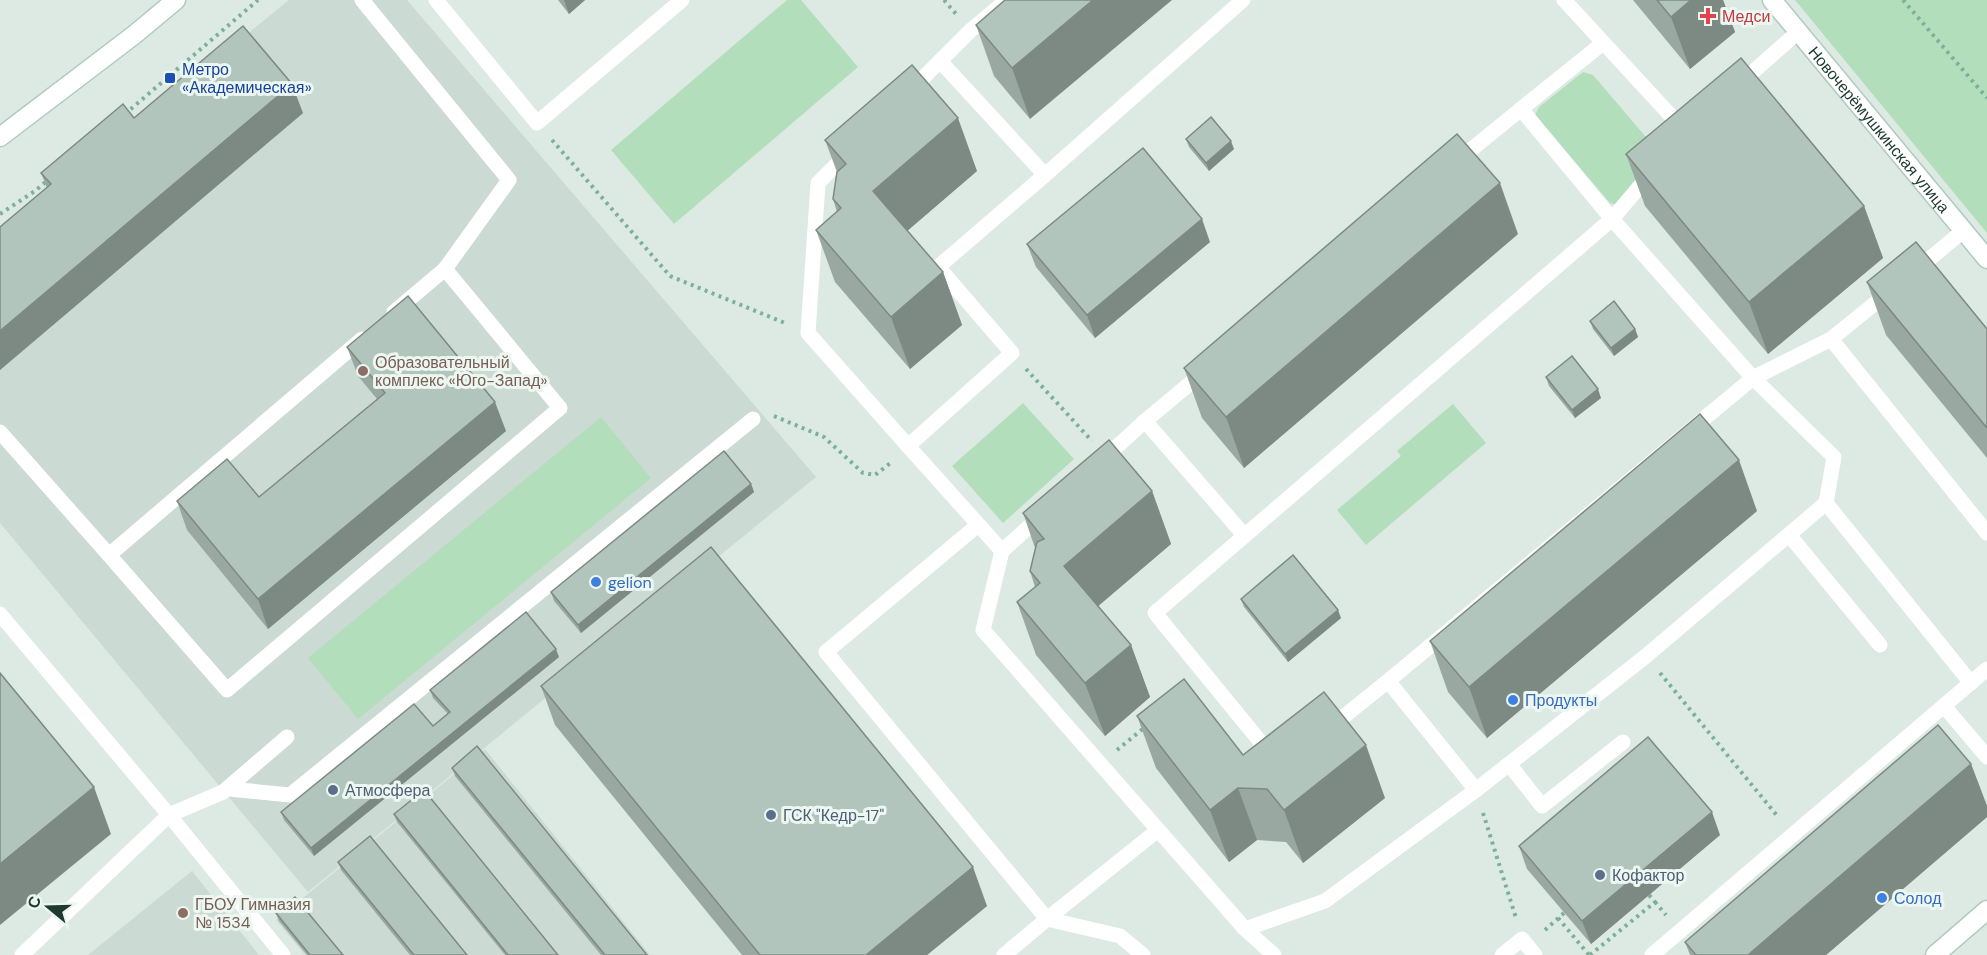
<svg xmlns="http://www.w3.org/2000/svg" width="1987" height="955" font-family="'DM Sans',sans-serif">
	<rect width="100%" height="100%" fill="#ddeae3"/>
	<g fill="#cbdad2">
		<path d="M289,0H407L816,477L308,892L0,523V265L241,39Z"/>
		<path d="M485,749L650,955H305L276,920Z"/>
		<path d="M192,871L259,955H88Z"/>
	</g>
	<g fill="#b3debb">
		<path d="M787,0H801L858,67L674,224L611,150Z"/>
		<path d="M1795,0H1987V233Z"/>
		<path d="M1583,72L1593,75L1657,150L1618,205L1610,203L1535,115L1539,107Z"/>
		<path d="M1023,403L1074,459L1003,523L952,466Z"/>
		<path d="M1453,404L1486,443L1366,545L1337,510L1401,456L1397,451Z"/>
		<path d="M601,417L651,478L358,719L308,658Z"/>
	</g>
	<g fill="none" stroke-linecap="round" stroke-linejoin="round">
		<g stroke="#afcbbe" stroke-width="21">
			<g id="secondary">
				<path id="s1" d="M1772,0L1987,259"/>
				<path d="M0,137L134,35L176,0"/>
				<path d="M1935,955L1987,910"/>
			</g>
		</g>
		<g stroke="#7bb19b" stroke-width="4" stroke-dasharray="3 4.5" stroke-linecap="butt">
			<path d="M944,0L956,14"/>
			<path d="M1903,0L1987,98"/>
			<path d="M125,114L258,0"/>
			<path d="M552,140L670,276L785,323"/>
			<path d="M0,214L35,191L48,180"/>
			<path d="M1026,369L1092,441"/>
			<path d="M774,416L824,437L863,473L875,475L893,461"/>
			<path d="M1660,673L1779,818"/>
			<path d="M1117,750L1144,728"/>
			<path d="M1483,813L1516,918"/>
			<path d="M1655,902L1666,915"/>
			<path d="M1558,918L1589,955"/>
			<path d="M1545,930L1564,913"/>
			<path d="M1590,955L1655,902L1649,895"/>
		</g>
		<g stroke="#fff" stroke-width="15">
			<path d="M362,0L509,180L445,269"/>
			<path d="M436,0L537,123L682,0"/>
			<path d="M1007,0L970,31L940,61L1045,175L1243,0"/>
			<path d="M1564,0L1684,130"/>
			<path d="M1738,85L1798,32"/>
			<path d="M910,91L940,61"/>
			<path d="M1521,109L1603,43"/>
			<path d="M849,152L818,183L808,333L908,446"/>
			<path d="M1456,162L1521,109L1612,219L1651,173"/>
			<path d="M1612,219L1753,378L1388,681L1281,767L1155,613Z"/>
			<path d="M1915,271L1963,231"/>
			<path d="M1889,292L1831,339L1987,533"/>
			<path d="M1831,339L1753,378L1834,457L1826,503L1971,683"/>
			<path d="M1205,371L1145,421L1244,535"/>
			<path d="M0,432L109,555L362,339"/>
			<path d="M1101,461L1145,421"/>
			<path d="M1043,514L1002,551L908,446L1012,353L938,267L1045,175"/>
			<path d="M978,525L826,652L1047,919L1004,955"/>
			<path d="M1790,536L1880,645"/>
			<path d="M1002,551L983,630L1245,929L1274,955"/>
			<path d="M109,555L227,690L560,408L445,269L394,312"/>
			<path d="M0,614L169,815L283,955"/>
			<path d="M1944,706L1987,757"/>
			<path d="M1509,764L1542,806L1623,742"/>
			<path d="M229,789L290,795L753,419"/>
			<path d="M1476,790L1646,656L1826,503"/>
			<path d="M1047,919L1158,830"/>
			<path d="M1047,919L1120,936L1143,955"/>
			<path d="M1245,929L1325,901L1476,790L1388,681"/>
			<path d="M22,955L169,815L223,792L287,737"/>
			<path d="M1502,955L1522,939L1535,955"/>
			<path d="M1652,955L1987,669"/>
		</g>
		<use href="#secondary" stroke="#fff" stroke-width="18"/>
	</g>
	<g fill="#99a9a2">
		<path d="M558,0H585L569,14Z"/>
		<path d="M1005,0L1030,119L994,76L976,25Z"/>
		<path d="M1633,0H1723L1735,32L1690,69Z"/>
		<path d="M303,113L0,370V227L47,188L41,173L134,118Z"/>
		<path d="M1186,139L1234,149L1209,171L1189,147Z"/>
		<path d="M825,140L977,171L907,231L943,272L962,325L910,369L835,282L816,230L837,212L833,199L837,172Z"/>
		<path d="M1626,154L1864,206L1883,258L1768,354L1645,206Z"/>
		<path d="M1518,234L1244,468L1202,418L1184,368Z"/>
		<path d="M1210,242L1095,338L1036,267L1027,244Z"/>
		<path d="M1867,282L1987,329V458L1886,335Z"/>
		<path d="M1590,321L1635,329L1638,337L1614,356L1593,329Z"/>
		<path d="M347,347L506,431L268,629L187,530L177,501L259,497L377,399L358,376Z"/>
		<path d="M1546,377L1601,398L1575,418L1549,386Z"/>
		<path d="M751,484L754,492L581,633L554,601L551,592Z"/>
		<path d="M1152,491L1171,544L1098,606L1131,645L1150,697L1105,736L1036,655L1017,602L1035,587L1030,571L1035,548L1023,513Z"/>
		<path d="M1757,511L1487,738L1448,692L1430,641Z"/>
		<path d="M1241,599L1341,618L1288,662L1244,607Z"/>
		<path d="M559,657L314,856L284,820L281,812L433,726L448,714L433,698L430,690Z"/>
		<path d="M541,686L987,906L927,955H742L555,725Z"/>
		<path d="M1137,716L1243,755L1385,798L1303,863L1286,842L1257,840L1229,862L1156,768Z"/>
		<path d="M1971,764L1987,806V817L1826,955H1690L1685,942Z"/>
		<path d="M452,768L647,955H601L455,776Z"/>
		<path d="M394,814L558,955H505L397,822Z"/>
		<path d="M1720,835L1591,944L1527,869L1519,846Z"/>
		<path d="M338,862L467,955H410L341,870Z"/>
		<path d="M276,913L343,955H307L279,921Z"/>
	</g>
	<g fill="#7d8a84">
		<path d="M564,0H585L569,14Z"/>
		<path d="M1093,0H1172L1030,119L1012,68Z"/>
		<path d="M1691,0H1723L1735,32L1690,69L1671,17Z"/>
		<path d="M292,84L303,113L0,370V331Z"/>
		<path d="M958,118L977,171L892,244L873,191Z"/>
		<path d="M1231,141L1234,149L1209,171L1206,163Z"/>
		<path d="M1500,183L1518,234L1244,468L1226,417Z"/>
		<path d="M1864,206L1883,258L1768,354L1749,302Z"/>
		<path d="M1202,219L1210,242L1095,338L1087,315Z"/>
		<path d="M943,272L962,325L910,369L891,317Z"/>
		<path d="M1635,329L1638,337L1614,356L1611,348Z"/>
		<path d="M1598,389L1601,398L1575,418L1572,410Z"/>
		<path d="M495,402L506,431L268,629L258,599Z"/>
		<path d="M1739,460L1757,511L1487,738L1469,687Z"/>
		<path d="M751,484L754,492L581,633L578,625Z"/>
		<path d="M1152,491L1171,544L1083,619L1064,566Z"/>
		<path d="M1338,610L1341,618L1288,662L1285,654Z"/>
		<path d="M1131,645L1150,697L1105,736L1085,683Z"/>
		<path d="M556,649L559,657L314,856L311,848Z"/>
		<path d="M1366,745L1385,798L1303,863L1284,810Z"/>
		<path d="M1971,764L1987,806V817L1826,955H1748Z"/>
		<path d="M94,787L111,834L0,925V864Z"/>
		<path d="M1238,788L1257,840L1229,862L1210,810Z"/>
		<path d="M1712,812L1720,835L1591,944L1582,921Z"/>
		<path d="M973,867L987,906L927,955H866Z"/>
	</g>
	<g fill="#b2c5bc" stroke="#7d8a84" stroke-width="1.5">
		<path d="M1005,0H1093L1012,68L976,25Z"/>
		<path d="M1657,0H1691L1671,17Z"/>
		<path d="M243,26L292,84L0,331V227L51,184L41,173L123,104L134,118Z"/>
		<path d="M1741,58L1864,206L1749,302L1626,154Z"/>
		<path d="M912,65L958,118L873,191L943,272L891,317L816,230L841,208L833,199L837,172L846,164L825,140Z"/>
		<path d="M1211,117L1231,141L1206,163L1186,139Z"/>
		<path d="M1457,134L1500,183L1226,417L1184,368Z"/>
		<path d="M1143,148L1202,219L1087,315L1027,244Z"/>
		<path d="M1916,242L1987,329V428L1867,282Z"/>
		<path d="M408,296L495,402L258,599L177,501L227,459L259,497L385,393L347,347Z"/>
		<path d="M1614,301L1635,329L1611,348L1590,321Z"/>
		<path d="M1572,356L1598,389L1572,410L1546,377Z"/>
		<path d="M1700,414L1739,460L1469,687L1430,641Z"/>
		<path d="M1109,440L1152,491L1064,566L1131,645L1085,683L1017,602L1040,583L1030,571L1037,542L1044,539L1023,513Z"/>
		<path d="M724,451L751,484L578,625L551,592Z"/>
		<path d="M711,547L973,867L866,955H760L541,686Z"/>
		<path d="M1293,555L1338,610L1285,654L1241,599Z"/>
		<path d="M526,612L556,649L311,848L281,812L414,704L433,726L450,712L430,690Z"/>
		<path d="M0,673L94,787L0,864Z"/>
		<path d="M1184,679L1243,755L1324,692L1366,745L1284,810L1267,789L1238,788L1210,810L1137,716Z"/>
		<path d="M1938,725L1971,764L1748,955H1696L1685,942Z"/>
		<path d="M1648,737L1712,812L1582,921L1519,846Z"/>
		<path d="M477,746L647,955H605L452,768Z"/>
		<path d="M424,790L558,955H508L394,814Z"/>
		<path d="M370,836L467,955H414L338,862Z"/>
		<path d="M295,897L343,955H310L276,913Z"/>
	</g>
	<path fill="#e0444e" stroke="#edf7f1" stroke-width="2" d="M1705 7h6v6h6v6h-6v6h-6v-6h-6v-6h6z"/>
	<rect fill="#1a4fb4" stroke="#edf7f1" stroke-width="2" x="164" y="72" width="12" height="12" rx="3"/>
	<g fill="#8d6e63" stroke="#edf7f1" stroke-width="2">
		<circle cx="363" cy="371" r="6"/>
		<circle cx="183" cy="913" r="6"/>
	</g>
	<g fill="#3f7fe0" stroke="#edf7f1" stroke-width="2">
		<circle cx="596" cy="582" r="6"/>
		<circle cx="1513" cy="700" r="6"/>
		<circle cx="1882" cy="898" r="6"/>
	</g>
	<g fill="#5c6f8a" stroke="#edf7f1" stroke-width="2">
		<circle cx="333" cy="790" r="6"/>
		<circle cx="771" cy="815" r="6"/>
		<circle cx="1600" cy="875" r="6"/>
	</g>
	<g text-anchor="middle" dominant-baseline="central" stroke-width="6" stroke-linejoin="round" paint-order="stroke">
		<g font-size="16" fill="#be3a42" stroke="#edf7f1" text-anchor="start">
			<text x="1722" y="16">Медси</text>
		</g>
		<g font-size="16" fill="#164399" stroke="#edf7f1" text-anchor="start">
			<text x="182" y="69">Метро<tspan x="182" dy="18">«Академическая»</tspan></text>
		</g>
		<g font-size="16" fill="#1e3b30" stroke="#edf7f1">
			<text stroke="none"><textPath href="#s1" startOffset="168">Новочерёмушкинская улица</textPath></text>
		</g>
		<g font-size="16" fill="#785e54" stroke="#edf7f1" text-anchor="start">
			<text x="375" y="362">Образовательный<tspan x="375" dy="18">комплекс «Юго-Запад»</tspan></text>
			<text x="195" y="904">ГБОУ Гимназия<tspan x="195" dy="18">№ 1534</tspan></text>
		</g>
		<g font-size="16" fill="#366cbe" stroke="#edf7f1" text-anchor="start">
			<text x="608" y="582">gelion</text>
			<text x="1525" y="700">Продукты</text>
			<text x="1894" y="898">Солод</text>
		</g>
		<g font-size="16" fill="#4e5e75" stroke="#edf7f1" text-anchor="start">
			<text x="345" y="790">Атмосфера</text>
			<text x="783" y="815">ГСК "Кедр-17"</text>
			<text x="1612" y="875">Кофактор</text>
		</g>
	</g>
	<g transform="translate(48 907) rotate(289)" stroke="#edf7f1" stroke-width="4.5" paint-order="stroke">
	<path d="M0-4.5L10 22L0 15L-10 22Z" fill="#1e3b30"/>
	<text y="-9" font-size="16" font-weight="bold" text-anchor="middle" fill="#1e3b30">С</text>
	</g>
</svg>
